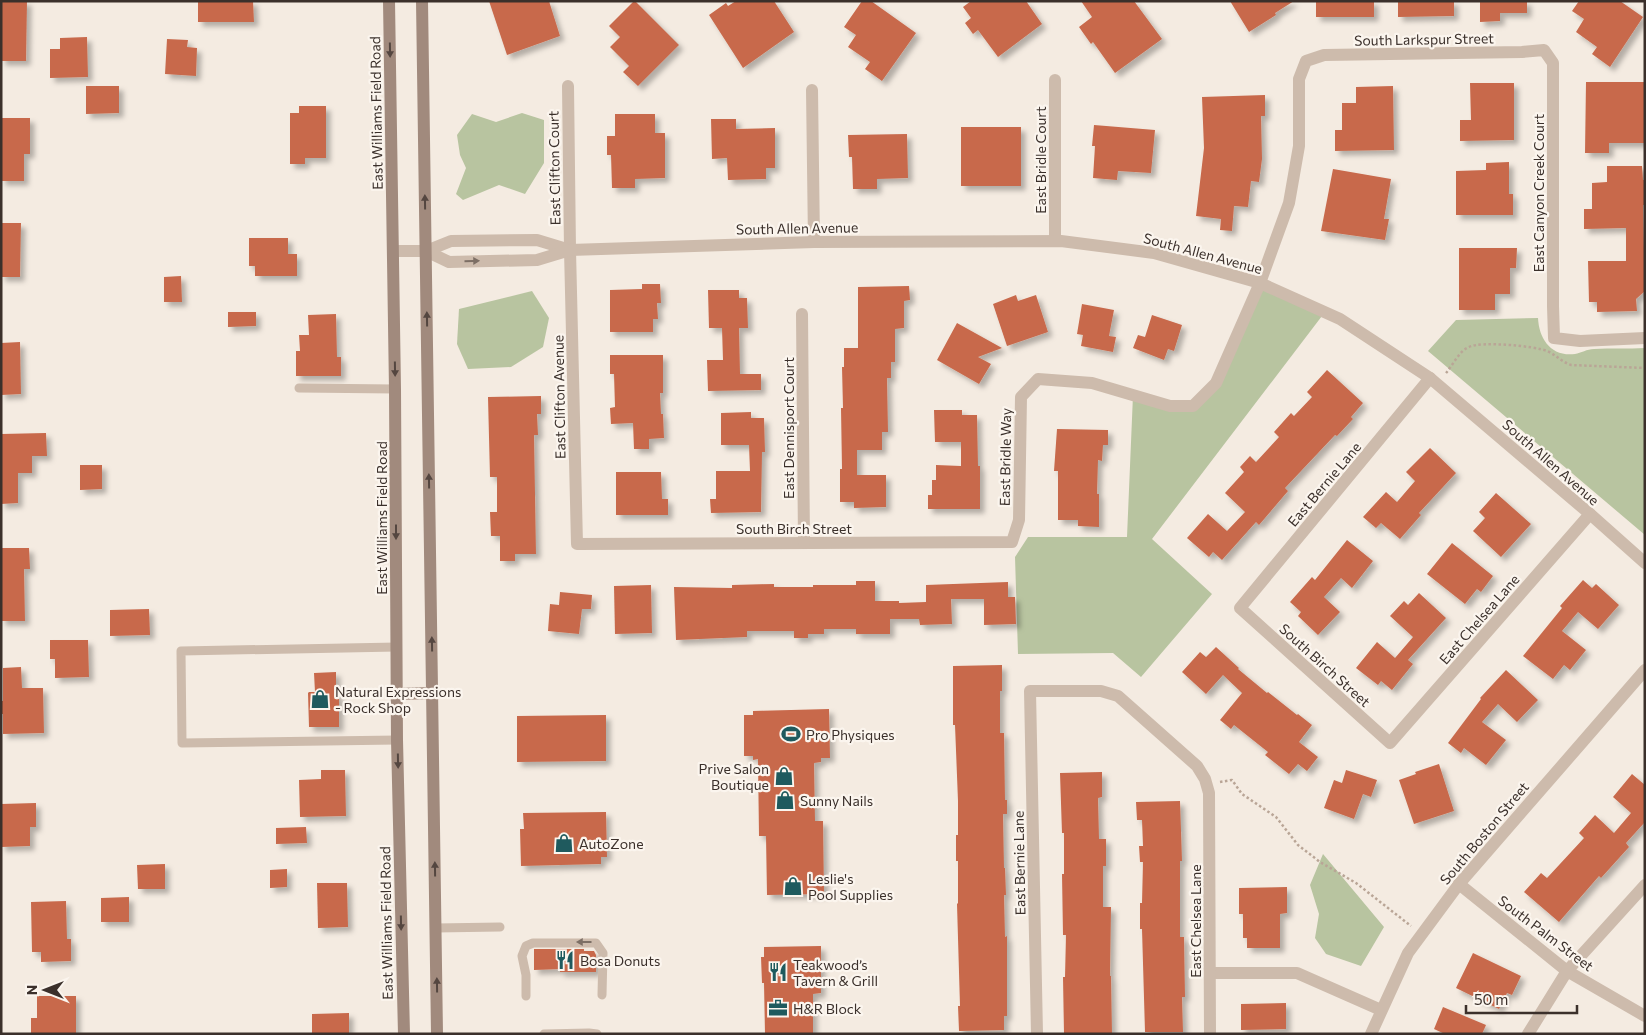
<svg xmlns="http://www.w3.org/2000/svg" width="1646" height="1035" font-family="Commissioner,sans-serif">
	<defs>
		<filter id="shadow"><feDropShadow dx="4.5" dy="4.5" stdDeviation="2.5" flood-color="#0004"/></filter>
	</defs>
	<rect width="100%" height="100%" fill="#f4ebe1"/>
	<g fill="#b8c4a0">
		<path d="M522,113L544,120V163L525,194L499,185L463,200L456,194L466,168L460,155L457,135L472,114L496,122Z"/>
		<path d="M1260,283L1325,312L1152,539L1212,594L1141,677L1113,653L1018,654L1015,557L1028,537H1127L1133,395L1193,406L1216,383Z"/>
		<path d="M532,291L549,318L543,347L511,367L468,369L457,344L459,309Z"/>
		<path d="M1538,318C1539,339 1551,357 1575,354C1581,353 1587,349 1594,349C1611,348 1628,349 1645,348V535L1428,351L1456,320Z"/>
		<path d="M1323,854L1384,927L1361,966L1326,954L1315,938L1319,914L1310,885Z"/>
	</g>
	<g fill="#c8694b" filter="url(#shadow)">
		<path d="M1,1H27L26,61H1Z"/>
		<path d="M198,1H253L254,22H198Z"/>
		<path d="M489,1H549L560,36L507,55Z"/>
		<path d="M634,1H635L679,45L638,86L623,72L629,66L610,47L620,37L609,26Z"/>
		<path d="M736,1H774L794,32L743,68L709,15L726,3L728,6Z"/>
		<path d="M862,1H871L916,33L882,81L865,69L870,62L848,47L856,35L844,27Z"/>
		<path d="M971,1H1026L1042,24L998,57L978,30L973,34L965,23L971,18L963,7Z"/>
		<path d="M1081,1H1134L1162,39L1115,73L1093,42L1091,44L1079,27L1092,17Z"/>
		<path d="M1230,1H1294L1275,13L1276,15L1249,32Z"/>
		<rect x="1316" y="1" width="58" height="16"/>
		<path d="M1398,1H1454V16L1398,17Z"/>
		<path d="M1480,1H1527V13H1500V21L1480,22Z"/>
		<path d="M1579,1H1620L1643,17L1610,67L1592,54L1597,47L1576,32L1584,19L1572,11Z"/>
		<path d="M87,37L88,77L50,78V49H60V38Z"/>
		<path d="M167,39L188,40L187,47L197,48L196,76L165,74Z"/>
		<path d="M1586,82H1645V143H1609V153H1585Z"/>
		<path d="M1470,83H1514V140L1460,141V120H1471Z"/>
		<path d="M86,86H119V113L86,114Z"/>
		<path d="M1393,86L1394,150L1335,151V130H1342V103H1356V87Z"/>
		<path d="M1265,95V116H1261L1262,159L1259,182L1251,181L1248,207L1234,206L1232,231L1220,230L1221,219L1196,216L1204,148L1202,97Z"/>
		<path d="M299,106H326V158H305V164H290V113H299Z"/>
		<path d="M615,114H655V133H665V178L635,179V188H612L611,155H607V136H615Z"/>
		<path d="M1,118H30V154H24V181H1Z"/>
		<path d="M711,119H736V129L775,128V168H766V179L728,180L727,158L712,159Z"/>
		<path d="M1094,125L1155,130L1151,173L1118,171L1117,180L1093,178L1095,146H1092Z"/>
		<rect x="961" y="127" width="60" height="59"/>
		<path d="M907,134L908,178L877,179V189H853L852,157H849L848,135Z"/>
		<path d="M1509,162V194H1513V215H1456V171L1486,170V163Z"/>
		<path d="M1607,166H1642L1643,180H1645V205H1643L1645,291L1636,299L1637,311L1597,312V302H1589L1588,261H1626V228L1584,229V209H1592V183L1607,182Z"/>
		<path d="M1333,169L1391,179L1384,219H1389L1385,240L1321,231Z"/>
		<path d="M1,223H21L20,277H1Z"/>
		<path d="M249,238H288V254H297V276H255V266H249Z"/>
		<path d="M1459,248H1517L1516,268H1510V294H1495V310H1459Z"/>
		<path d="M181,276L182,302H164V277Z"/>
		<path d="M642,284H660L661,303H657L658,319H653V332H610V290L642,289Z"/>
		<path d="M909,286L910,300L904,301V328L895,329V362H891V378H887L888,432H882V450H857V475H886V507L854,508V502H840V469H842L841,408H843L842,367H844V348H858V287Z"/>
		<path d="M708,290H739V298H747L748,328H739L740,374H761V390L708,391L707,360H723L722,328H709Z"/>
		<path d="M1016,295L1018,301L1036,295L1048,332L1007,346L993,304Z"/>
		<path d="M1082,304L1114,310L1109,336L1116,337L1113,352L1081,346L1083,335L1077,334Z"/>
		<path d="M228,312H256V326L228,327Z"/>
		<path d="M336,314L337,357H341V376H296V351H300L299,335H309L308,315Z"/>
		<path d="M1152,315L1182,325L1174,351L1168,349L1164,360L1133,348L1138,335L1145,337Z"/>
		<path d="M957,323L1002,348L978,357L991,364L979,384L937,360Z"/>
		<path d="M20,342L21,394L1,395V343Z"/>
		<path d="M610,355H663V393H660L661,414H663L664,438L649,439V449H634L633,423L611,424L610,408L615,407L614,374H610Z"/>
		<path d="M1327,370L1363,403L1351,417L1353,419L1337,436L1335,435L1285,488L1288,491L1259,525L1256,522L1222,560L1213,552L1209,557L1187,538L1208,514L1227,531L1245,512L1225,493L1244,472L1240,467L1250,456L1256,462L1279,437L1274,432L1291,413L1294,416L1312,397L1307,392Z"/>
		<path d="M541,396V414H537L538,435H534L536,554H515V561H500V536H491L490,512H497V477H490L488,397Z"/>
		<path d="M934,410H962V415H977L978,466H980V509H928V495H932V480H936V465L961,466V442H935Z"/>
		<path d="M751,412V418H764L765,452H762L761,512L711,513L710,499H716V471H750L749,445H721V413Z"/>
		<path d="M1057,429L1108,430V445H1103L1102,461L1098,460L1097,494H1099V527L1078,526V520H1058V471H1054Z"/>
		<path d="M46,433L47,456H32V473H18V503L1,504V434Z"/>
		<path d="M1430,448L1456,473L1419,513L1421,515L1400,539L1381,523L1376,528L1363,517L1386,492L1397,502L1415,481L1406,472Z"/>
		<path d="M80,465H102V489L80,490Z"/>
		<path d="M616,472H661L662,499H668V515H616Z"/>
		<path d="M1496,493L1531,524L1501,557L1473,531L1485,518L1479,512Z"/>
		<path d="M1347,540L1373,561L1352,588L1341,578L1324,597L1340,612L1318,635L1298,616L1301,612L1290,602L1312,577L1315,580Z"/>
		<path d="M1452,543L1493,576L1481,592L1477,589L1465,604L1427,574Z"/>
		<path d="M1,548H29L30,569H24L25,621H1Z"/>
		<path d="M1583,580L1592,588L1596,584L1619,605L1598,629L1578,612L1562,631L1586,650L1570,670L1564,665L1553,679L1523,656L1562,608L1560,606Z"/>
		<path d="M856,581H875V601H899V603L926,602V585L1008,582V597H1015L1016,624L984,625V599H951L952,624L920,625L919,619H890V634H856V629H824V634H808V638H794V631H747V637L676,640L674,587L732,588V585L774,584V587H813V585H856Z"/>
		<path d="M651,585L652,633L615,634L614,586Z"/>
		<path d="M560,592L592,595L591,609H582L579,634L548,631L550,604L559,605Z"/>
		<path d="M1419,593L1446,618L1408,660L1413,664L1392,690L1381,681L1378,685L1356,668L1377,642L1395,658L1413,637L1390,616L1404,601L1408,605Z"/>
		<path d="M149,609L150,635L110,636V610Z"/>
		<path d="M50,640H88L89,677L55,678V659H50Z"/>
		<path d="M1216,647L1239,668L1238,669L1267,693L1268,692L1297,715L1298,714L1312,725L1299,742L1318,757L1307,771L1298,764L1289,774L1265,755L1268,752L1234,725L1231,729L1220,720L1242,693L1223,675L1206,694L1182,672L1200,652L1206,657Z"/>
		<path d="M1002,665V691H1000V733H1004L1005,800H1007V814H1003L1004,868H1005L1006,895H1004L1005,937L1007,936V1016H1004V1030L959,1031L958,1006H960L957,904L958,903V861H956V835H958V801L955,725H953V666Z"/>
		<path d="M21,667L22,688H43L44,733L3,734V714H1V701H3V668Z"/>
		<path d="M1506,670L1538,700L1517,722L1498,704L1482,722L1506,740L1486,765L1464,748L1461,753L1448,743L1481,699L1480,698Z"/>
		<path d="M336,672V695H339V727H309L308,693L309,692H315L314,673Z"/>
		<path d="M829,709L830,758H821V762L814,763L815,821H823L824,894L767,895L766,836H759L758,759L753,760V756H744V715H753V711Z"/>
		<path d="M606,715V761L517,762V716Z"/>
		<path d="M1439,764L1454,811L1414,824L1399,780L1416,774L1415,772Z"/>
		<path d="M321,770H345L346,816L300,817L299,780L321,779Z"/>
		<path d="M1346,770L1377,780L1371,797L1363,794L1354,819L1324,808L1334,780L1342,783Z"/>
		<path d="M1102,772V797L1098,798L1099,839H1106V866H1103V907H1111L1110,976H1111L1112,1034H1064L1063,977H1065L1066,935H1063L1062,874H1064V833H1062L1060,773Z"/>
		<path d="M1632,774L1645,785V822L1626,843L1629,847L1601,878L1599,876L1559,922L1524,892L1541,873L1547,878L1584,838L1579,833L1595,815L1614,833L1631,813L1613,797Z"/>
		<path d="M1180,801L1182,861H1180V937H1184L1185,997H1182L1183,1032H1145L1142,929H1140V903H1142L1143,862H1140L1139,846H1143L1142,820H1137L1136,802Z"/>
		<path d="M36,803V827H30V846L1,847V804Z"/>
		<path d="M606,812L607,857H601V864L521,866L520,829H524L523,813Z"/>
		<path d="M306,827L307,843L276,844V828Z"/>
		<path d="M165,864V889H138L137,865Z"/>
		<path d="M287,869V887L270,888V870Z"/>
		<path d="M317,883H347L348,927L318,928Z"/>
		<path d="M1287,887V913L1280,914V948H1247V938H1243V914H1239V888Z"/>
		<path d="M129,897V922H101V898Z"/>
		<path d="M66,901L67,939H71V961L41,962V952H32L31,902Z"/>
		<path d="M821,946V993L813,994V1034H765L764,983H762L761,957H764V947Z"/>
		<path d="M534,949H584V951H594L596,955V972H560V969L534,970Z"/>
		<path d="M1473,953L1521,976L1512,995L1507,993L1499,1009L1456,988Z"/>
		<path d="M37,996H76V1034H31V1018H37Z"/>
		<path d="M1286,1003V1029L1241,1030V1004Z"/>
		<path d="M1443,1007L1486,1025L1482,1034H1445L1434,1029Z"/>
		<path d="M349,1013V1034H312V1014Z"/>
	</g>
	<g fill="none" stroke-linecap="round" stroke-linejoin="round">
		<g stroke="#b9a596" stroke-width="2.5" stroke-dasharray="2.5 2.5" stroke-linecap="butt">
			<path d="M1446,373C1453,365 1459,351 1469,347C1481,341 1535,346 1547,351C1556,355 1562,362 1571,365L1645,368"/>
			<path d="M1220,782L1232,780L1242,794L1276,817L1298,845L1320,862L1356,883L1411,926"/>
		</g>
		<g stroke="#cdbbac" stroke-width="9">
			<path d="M299,388L395,389"/>
			<path d="M397,647L181,651L182,743L397,740"/>
			<path d="M436,928L500,927"/>
			<path d="M526,996V975L522,956L526,946L533,943H596L603,953L602,995"/>
			<path d="M544,1034L589,1033L597,1034"/>
		</g>
		<g stroke="#cdbbac" stroke-width="12">
			<path d="M1055,80V241"/>
			<path d="M568,86L570,250L577,544L1012,542L1019,520L1021,397L1038,379L1092,383L1170,406H1193L1216,383L1260,283L1289,203L1299,146V79L1306,61L1324,55L1522,52L1544,50L1553,63V306L1554,338L1580,341L1645,338"/>
			<path d="M812,90L814,242"/>
			<path d="M802,314L804,543"/>
			<path d="M1430,378L1240,608L1390,743L1590,514"/>
			<path d="M1459,884L1567,971L1645,1016"/>
			<path d="M1210,973H1297L1381,1010"/>
			<path d="M1037,1034L1030,691H1101L1118,696L1197,766L1205,779L1209,793L1210,1034"/>
			<path d="M1371,1034L1408,953L1459,884L1645,670"/>
			<path d="M1528,1034L1567,971L1645,885"/>
		</g>
		<g stroke="#cdbbac" stroke-width="12">
			<path d="M393,251H426L451,241L537,240L570,250"/>
			<path d="M426,251L449,262L537,260L570,250L814,242L1061,241L1154,253L1260,283L1340,319L1430,378L1590,514L1645,563"/>
		</g>
		<g stroke="#a18a7d" stroke-width="12">
			<path d="M389,1L395,389L397,740L404,1034"/>
			<path d="M422,1L437,1034"/>
			<path d="M397,694L433,693"/>
		</g>
	</g>
	<defs><path id="oneway-solid" d="M-6-.8H1V-3.2L6.5 0L1 3.2V.8H-6Z" transform="scale(1.25)"/></defs>
	<g fill="#544640">
		<use href="#oneway-solid" transform="translate(390 50) rotate(89)"/>
		<use href="#oneway-solid" transform="translate(425 202) rotate(-91)"/>
		<use href="#oneway-solid" transform="translate(427 319) rotate(-91)"/>
		<use href="#oneway-solid" transform="translate(395 369) rotate(89)"/>
		<use href="#oneway-solid" transform="translate(429 481) rotate(-91)"/>
		<use href="#oneway-solid" transform="translate(396 532) rotate(90)"/>
		<use href="#oneway-solid" transform="translate(432 644) rotate(-91)"/>
		<use href="#oneway-solid" transform="translate(398 761) rotate(89)"/>
		<use href="#oneway-solid" transform="translate(435 869) rotate(-91)"/>
		<use href="#oneway-solid" transform="translate(401 923) rotate(89)"/>
		<use href="#oneway-solid" transform="translate(437 985) rotate(-91)"/>
	</g>
	<g fill="#7d6f65">
		<use href="#oneway-solid" transform="translate(472 261) rotate(-1)"/>
		<use href="#oneway-solid" transform="translate(584 942) rotate(-180)"/>
	</g>
	<defs>
		<g id="shop-bare" transform="scale(1.5)"><path d="M-5-2.5h2.3a2.7 3.5 0 0 1 5.4 0H5L5.5 6h-11ZM-1.5-2.5h3a1.5 2.3 0 0 0-3 0Z" fill="#1f5a5e" stroke="#fbf5ee" stroke-width="2.5" paint-order="stroke"/></g>
		<g id="stadium-bare" transform="scale(1.5)"><path d="M0-5a6.5 5 0 1 0 0 10a6.5 5 0 1 0 0-10ZM-3.5-1.8h7v3.6h-7Z" fill="#1f5a5e" stroke="#fbf5ee" stroke-width="2.5" paint-order="stroke"/></g>
		<g id="restaurant-bare" transform="scale(1.5)"><path d="M-5-6h1v4h1v-4h1v4h1v-4h1v5L-1.5 .5V6h-2V.5L-5-1ZM5-6V6H3V1.5H1.5Q1.5-4 5-6Z" fill="#1f5a5e" stroke="#fbf5ee" stroke-width="2.5" paint-order="stroke"/></g>
		<g id="office-bare" transform="scale(1.5)"><path d="M-6-3h4V-5.5h4V-3h4V5H-6ZM-1-4.5V-3h2v-1.5ZM-6 0V1H6V0Z" fill="#1f5a5e" stroke="#fbf5ee" stroke-width="2.5" paint-order="stroke"/></g>
	</defs>
	<g fill-rule="evenodd">
		<use href="#shop-bare" x="320" y="699"/>
		<use href="#stadium-bare" x="791" y="734"/>
		<use href="#shop-bare" x="784" y="776"/>
		<use href="#shop-bare" x="785" y="800"/>
		<use href="#shop-bare" x="564" y="843"/>
		<use href="#shop-bare" x="793" y="886"/>
		<use href="#restaurant-bare" x="565" y="960"/>
		<use href="#restaurant-bare" x="778" y="972"/>
		<use href="#office-bare" x="778" y="1008"/>
	</g>
	<g text-anchor="middle" dominant-baseline="central" stroke-width="4.5" stroke-linejoin="round" paint-order="stroke">
		<g font-size="14" fill="#3b302b" stroke="#fbf5ee">
			<text transform="translate(1424 39) rotate(-1)">South Larkspur Street</text>
			<text transform="translate(376 113) rotate(-91)">East Williams Field Road</text>
			<text transform="translate(1040 160) rotate(-90)">East Bridle Court</text>
			<text transform="translate(554 168) rotate(-91)">East Clifton Court</text>
			<text transform="translate(1538 193) rotate(-90)">East Canyon Creek Court</text>
			<text transform="translate(797 228) rotate(-1)">South Allen Avenue</text>
			<text transform="translate(1203 253) rotate(15)">South Allen Avenue</text>
			<text transform="translate(559 397) rotate(-91)">East Clifton Avenue</text>
			<text transform="translate(788 428) rotate(-90)">East Dennisport Court</text>
			<text transform="translate(1005 457) rotate(-89)">East Bridle Way</text>
			<text transform="translate(1551 462) rotate(41)">South Allen Avenue</text>
			<text transform="translate(1324 484) rotate(-50)">East Bernie Lane</text>
			<text transform="translate(381 518) rotate(-90)">East Williams Field Road</text>
			<text x="794" y="528">South Birch Street</text>
			<text transform="translate(1479 619) rotate(-49)">East Chelsea Lane</text>
			<text transform="translate(1325 665) rotate(42)">South Birch Street</text>
			<text transform="translate(1484 833) rotate(-50)">South Boston Street</text>
			<text transform="translate(1019 863) rotate(-91)">East Bernie Lane</text>
			<text transform="translate(1195 921) rotate(-90)">East Chelsea Lane</text>
			<text transform="translate(386 923) rotate(-91)">East Williams Field Road</text>
			<text transform="translate(1546 933) rotate(37)">South Palm Street</text>
		</g>
		<g font-size="14" fill="#3b302b" stroke="#fbf5ee" text-anchor="start">
			<text x="335" y="691">Natural Expressions<tspan x="335" dy="16">- Rock Shop</tspan></text>
			<text x="806" y="734">Pro Physiques</text>
			<text x="769" y="768" text-anchor="end">Prive Salon<tspan x="769" dy="16">Boutique</tspan></text>
			<text x="800" y="800">Sunny Nails</text>
			<text x="579" y="843">AutoZone</text>
			<text x="808" y="878">Leslie's<tspan x="808" dy="16">Pool Supplies</tspan></text>
			<text x="580" y="960">Bosa Donuts</text>
			<text x="793" y="964">Teakwood’s<tspan x="793" dy="16">Tavern &amp; Grill</tspan></text>
			<text x="793" y="1008">H&amp;R Block</text>
		</g>
	</g>
	<rect width="1646" height="1035" fill="none" stroke="#3b302b" stroke-width="5"/>
	<g transform="translate(45 990) rotate(270)" stroke="#fbf5ee" stroke-width="4" paint-order="stroke">
	<path d="M0-4L9 19L0 12L-9 19Z" fill="#3b302b"/>
	<text y="-8" font-size="14" font-weight="bold" text-anchor="middle" fill="#3b302b">N</text>
	</g>
	<path d="M1466 1005v8h111v-8" fill="none" stroke="#3b302b" stroke-width="2.5"/>
	<text x="1474" y="1005" font-size="15" fill="#3b302b" stroke="#fbf5ee" stroke-width="4" paint-order="stroke">50 m</text>
</svg>
